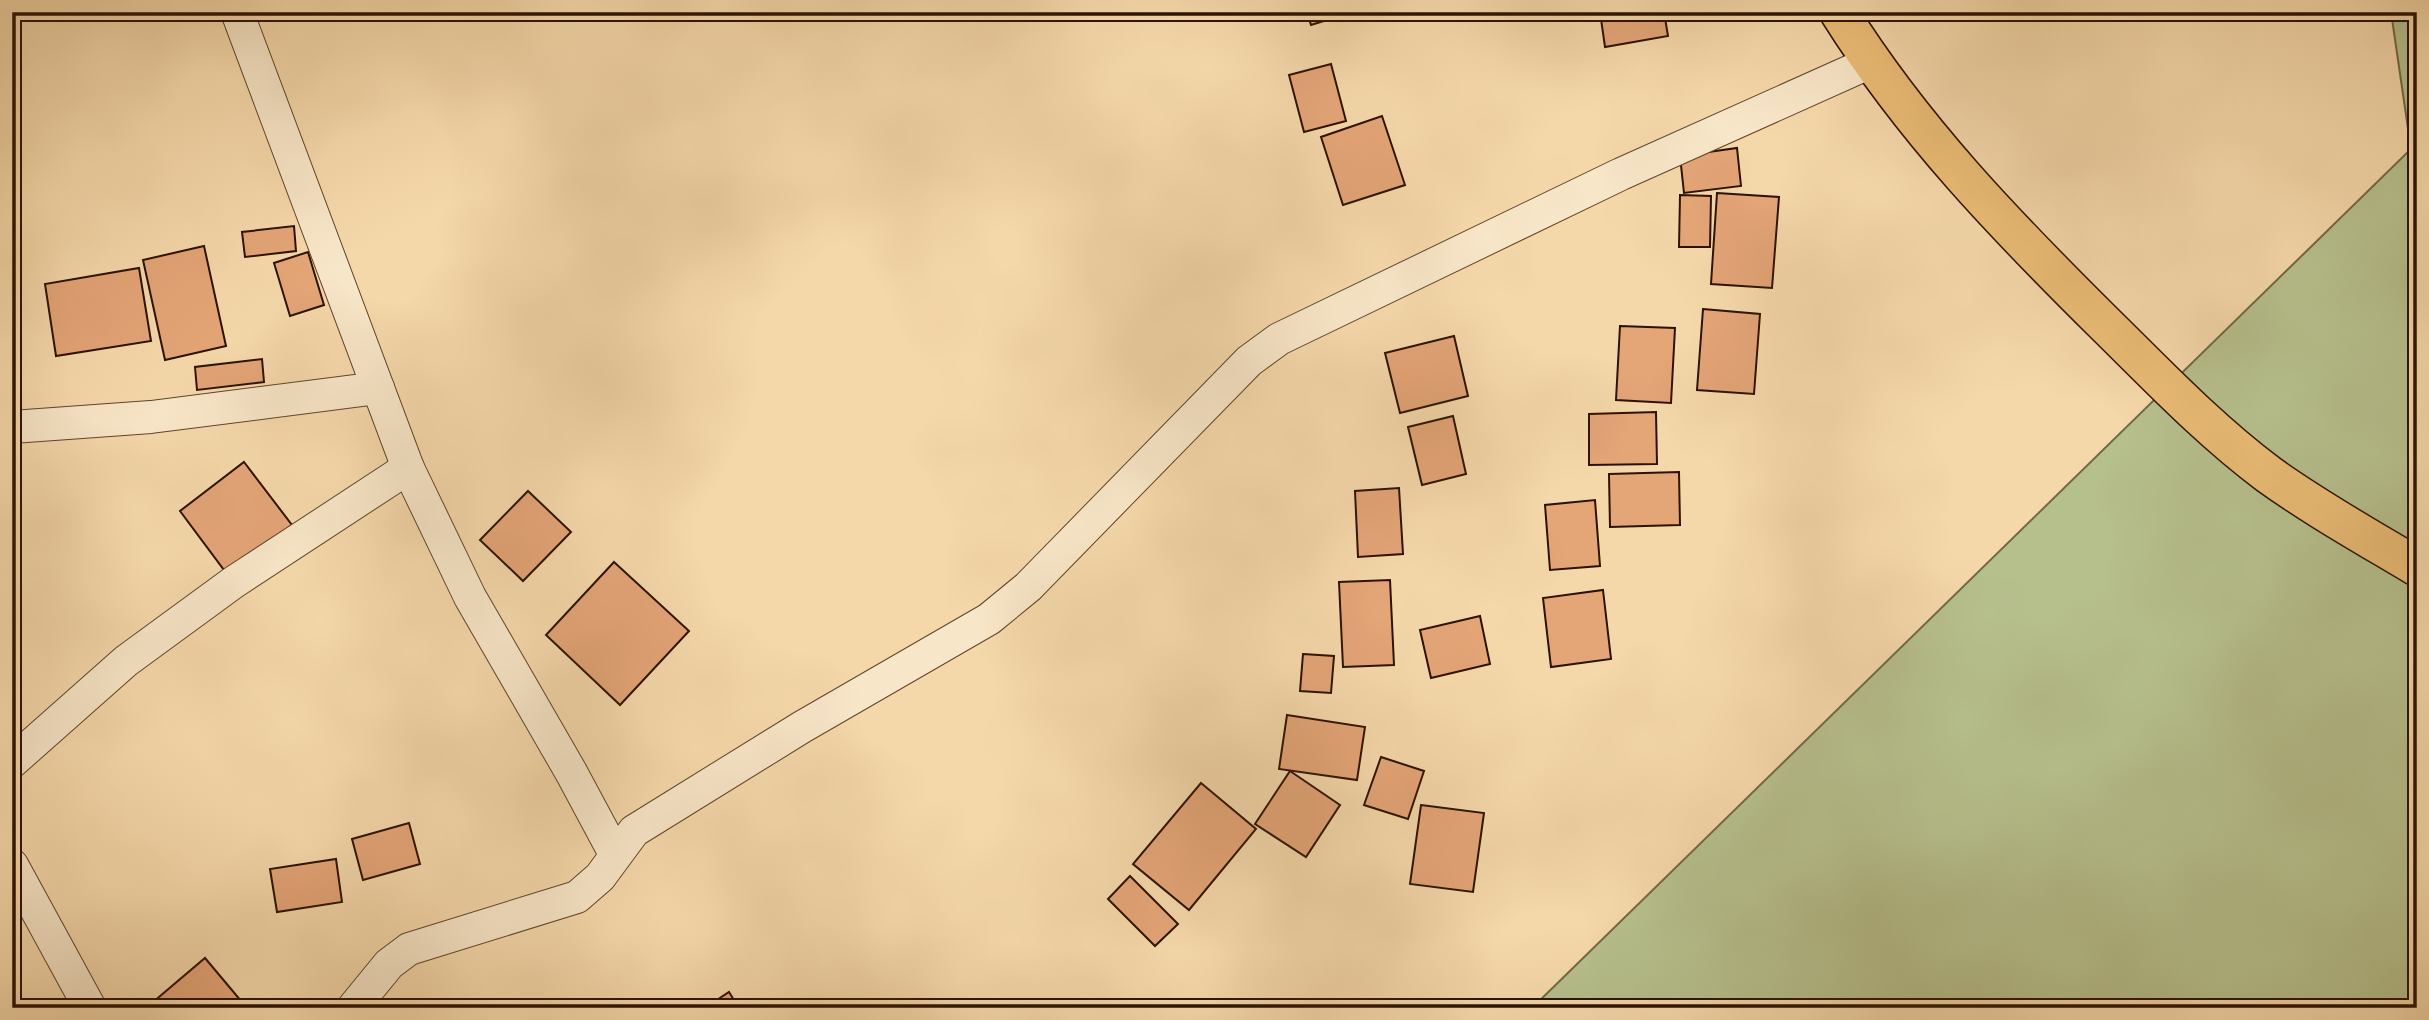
<svg xmlns="http://www.w3.org/2000/svg" width="2429" height="1020" font-family="'IM FELL Double Pica',serif">
	<rect width="100%" height="100%" fill="#f5d8aa"/>
	<filter id="stains"><feTurbulence type="fractalNoise" baseFrequency=".00286" numOctaves="4"/><feColorMatrix values="0 0 0 0 .2 0 0 0 0 .09 0 0 0 0 .02 0 0 0 .5 -.17"/></filter>
	<radialGradient id="worn" r=".72"><stop offset=".6" stop-color="#630" stop-opacity="0"/><stop offset="1" stop-color="#630" stop-opacity=".3"/></radialGradient>
	<path fill="#b6c08d" stroke="#726946" stroke-width="2" d="M2391,12H2417V1008H1532L2411,149Z"/>
	<g fill="#e4a577" stroke="#2d1200" stroke-width="2">
		<path d="M291,12H317L293,19Z"/>
		<path d="M1307,12H1353L1311,25Z"/>
		<path d="M1600,12H1664L1668,36L1605,47Z"/>
		<path d="M1331,64L1346,121L1304,132L1289,75Z"/>
		<path d="M1382,116L1405,185L1343,205L1321,137Z"/>
		<path d="M1737,148L1741,186L1684,193L1680,156Z"/>
		<path d="M1717,193L1779,197L1772,288L1711,284Z"/>
		<path d="M1680,195L1711,196L1710,247H1679Z"/>
		<path d="M294,226L296,251L245,257L242,232Z"/>
		<path d="M204,246L226,346L165,360L143,260Z"/>
		<path d="M308,252L324,305L290,316L274,263Z"/>
		<path d="M139,268L151,341L56,356L45,284Z"/>
		<path d="M1703,309L1760,314L1754,394L1697,390Z"/>
		<path d="M1620,326L1675,328L1671,403L1616,400Z"/>
		<path d="M1454,336L1468,396L1400,413L1385,353Z"/>
		<path d="M262,359L264,382L197,390L195,367Z"/>
		<path d="M1656,412L1657,464L1589,465V414Z"/>
		<path d="M1453,416L1466,474L1422,485L1408,427Z"/>
		<path d="M244,462L292,525L227,574L180,511Z"/>
		<path d="M1679,472L1680,525L1610,527L1609,474Z"/>
		<path d="M1399,488L1403,554L1358,557L1355,491Z"/>
		<path d="M528,491L571,532L523,581L480,540Z"/>
		<path d="M1595,500L1600,566L1550,570L1545,505Z"/>
		<path d="M614,562L689,631L620,705L546,635Z"/>
		<path d="M1390,580L1394,665L1343,667L1339,582Z"/>
		<path d="M1603,590L1611,659L1551,667L1543,598Z"/>
		<path d="M1480,616L1490,664L1431,678L1420,630Z"/>
		<path d="M1303,654L1334,656L1331,693L1300,691Z"/>
		<path d="M1287,715L1365,727L1357,780L1279,769Z"/>
		<path d="M1381,757L1424,771L1408,819L1364,805Z"/>
		<path d="M1290,771L1340,805L1306,857L1255,824Z"/>
		<path d="M1201,783L1256,829L1189,910L1133,864Z"/>
		<path d="M1421,805L1484,813L1473,892L1410,884Z"/>
		<path d="M409,823L420,864L363,880L352,839Z"/>
		<path d="M336,859L342,902L277,912L270,869Z"/>
		<path d="M1130,876L1178,924L1155,946L1108,899Z"/>
		<path d="M205,958L247,1008H146Z"/>
		<path d="M729,992L739,1008H705Z"/>
	</g>
	<g fill="none" stroke-linecap="round" stroke-linejoin="round">
		<g stroke="#5f442a" stroke-width="34">
			<g id="street">
				<path d="M237,12L408,468L470,597L571,772L615,854"/>
				<path d="M12,427L151,417L378,388"/>
				<path d="M12,762L126,661L234,582L408,468"/>
				<path d="M12,865L90,1008"/>
				<path d="M353,1008L389,964L409,949L577,897L600,877L634,831L802,727L989,619L1028,587L1249,361L1279,339L1621,174L1871,62"/>
			</g>
		</g>
		<g stroke="#2d1200" stroke-width="41">
			<path id="primary" d="M1839,12C1913,130 2005,225 2104,323C2157,375 2208,429 2268,474C2315,508 2367,537 2417,567"/>
		</g>
		<use href="#street" stroke="#f8e6c8" stroke-width="32"/>
		<use href="#primary" stroke="#eabc75" stroke-width="38"/>
	</g>
	<rect width="2429" height="1020" fill="none" stroke="#f5d8aa" stroke-width="42"/>
	<rect x="14" y="14" width="2401" height="992" fill="none" stroke="#2d1200" stroke-width="3.5"/>
	<rect x="21" y="21" width="2387" height="978" fill="none" stroke="#2d1200" stroke-width="2"/>
	<rect width="100%" height="100%" filter="url(#stains)"/>
	<rect width="100%" height="100%" fill="url(#worn)"/>
</svg>
